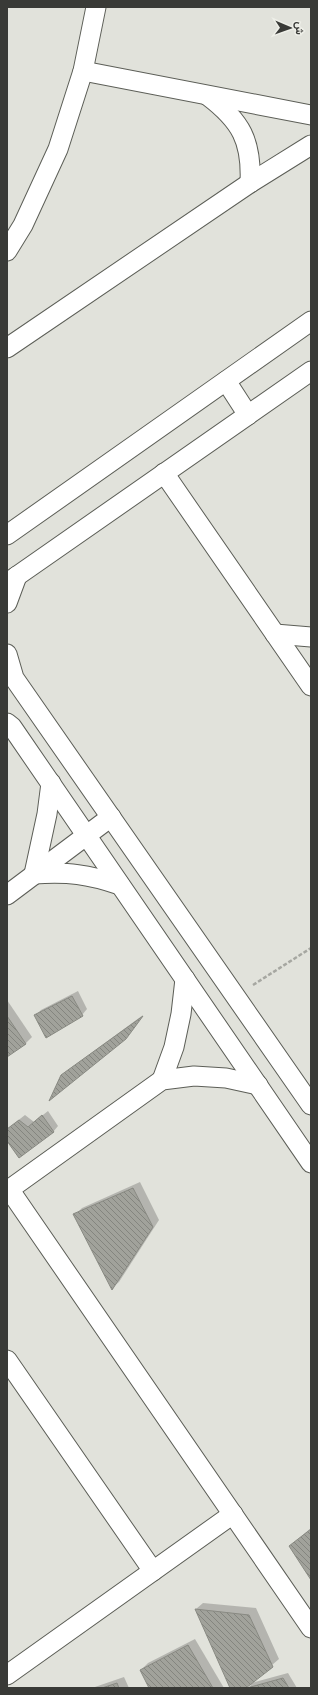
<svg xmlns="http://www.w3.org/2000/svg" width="318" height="1695" font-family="Mulish,Vazirmatn,sans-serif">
	<defs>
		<pattern id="building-back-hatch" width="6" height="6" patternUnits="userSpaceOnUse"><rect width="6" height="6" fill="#a1a29b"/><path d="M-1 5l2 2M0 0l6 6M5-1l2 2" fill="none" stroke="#84857f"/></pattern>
	</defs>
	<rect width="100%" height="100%" fill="#e1e2db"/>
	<g fill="#0003">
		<path d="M78,991L87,1009L82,1015H36L41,1010Z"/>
		<path d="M7,1000L32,1037L25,1044L7,1056Z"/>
		<path d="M143,1015L125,1039L62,1075L68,1070Z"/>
		<path d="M48,1111L58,1126L53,1132L7,1139V1129L25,1115L34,1122Z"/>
		<path d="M140,1182L159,1220L119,1282L112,1288L75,1215L82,1208Z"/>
		<path d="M311,1528V1578L290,1546Z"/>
		<path d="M203,1603L256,1608L279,1659L251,1683L288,1673L297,1688H248L251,1685L250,1684L245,1688H231L196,1609Z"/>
		<path d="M195,1639L224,1688H150L141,1670L148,1663Z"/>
		<path d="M124,1677L129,1688H92Z"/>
	</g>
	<g fill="url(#building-back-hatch)" stroke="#898a83">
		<path d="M72,996L83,1016L46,1038L34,1015Z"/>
		<path d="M7,1016L26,1044L7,1057Z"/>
		<path d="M143,1016L126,1039L49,1101L61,1075Z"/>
		<path d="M42,1115L54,1132L19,1158L7,1141V1129L19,1120L28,1127Z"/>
		<path d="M133,1188L153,1227L112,1290L73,1214Z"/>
		<path d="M311,1529V1580L289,1546Z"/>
		<path d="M195,1609L249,1615L273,1667L246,1688H230Z"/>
		<path d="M188,1645L213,1688H149L140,1670Z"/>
		<path d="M283,1678L289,1688H247Z"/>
		<path d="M117,1683L119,1688H102Z"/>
	</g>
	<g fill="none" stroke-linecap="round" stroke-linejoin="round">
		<g stroke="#5c5e57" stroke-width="21">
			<g id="minor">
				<path d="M83,71L311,115"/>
				<path d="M208,96C241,121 252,141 250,183"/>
				<path d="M7,251L23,225L58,149L83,71L96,7"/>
				<path d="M7,348L250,183L311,145"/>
				<path d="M226,381L248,415"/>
				<path d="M164,473L311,686"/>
				<path d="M7,535L311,321"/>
				<path d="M7,583L311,371"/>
				<path d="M7,603L17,576"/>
				<path d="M275,634L311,637"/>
				<path d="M7,654L14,678L311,1105"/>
				<path d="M7,723L12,727L311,1163"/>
				<path d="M51,783L47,814L34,874C69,872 87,874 120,885"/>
				<path d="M7,895L111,817"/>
				<path d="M162,1080L174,1047L181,1014L185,979"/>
				<path d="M9,1189L311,1628"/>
				<path d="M7,1191L162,1080L194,1076L226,1078L258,1085"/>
				<path d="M7,1360L153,1571"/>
				<path d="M7,1675L233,1514"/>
			</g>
		</g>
		<path stroke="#a6a7a1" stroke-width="2.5" stroke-dasharray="4 2" stroke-linecap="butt" d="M253,985L311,948"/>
		<use href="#minor" stroke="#fff" stroke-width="19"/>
	</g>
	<rect width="318" height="1695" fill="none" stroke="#393a37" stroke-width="16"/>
	<g transform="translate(290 28) rotate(92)" stroke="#eeefe8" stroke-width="3" paint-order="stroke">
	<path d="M0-3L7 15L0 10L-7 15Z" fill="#393a37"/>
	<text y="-6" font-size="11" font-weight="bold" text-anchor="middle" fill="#393a37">ش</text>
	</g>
</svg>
